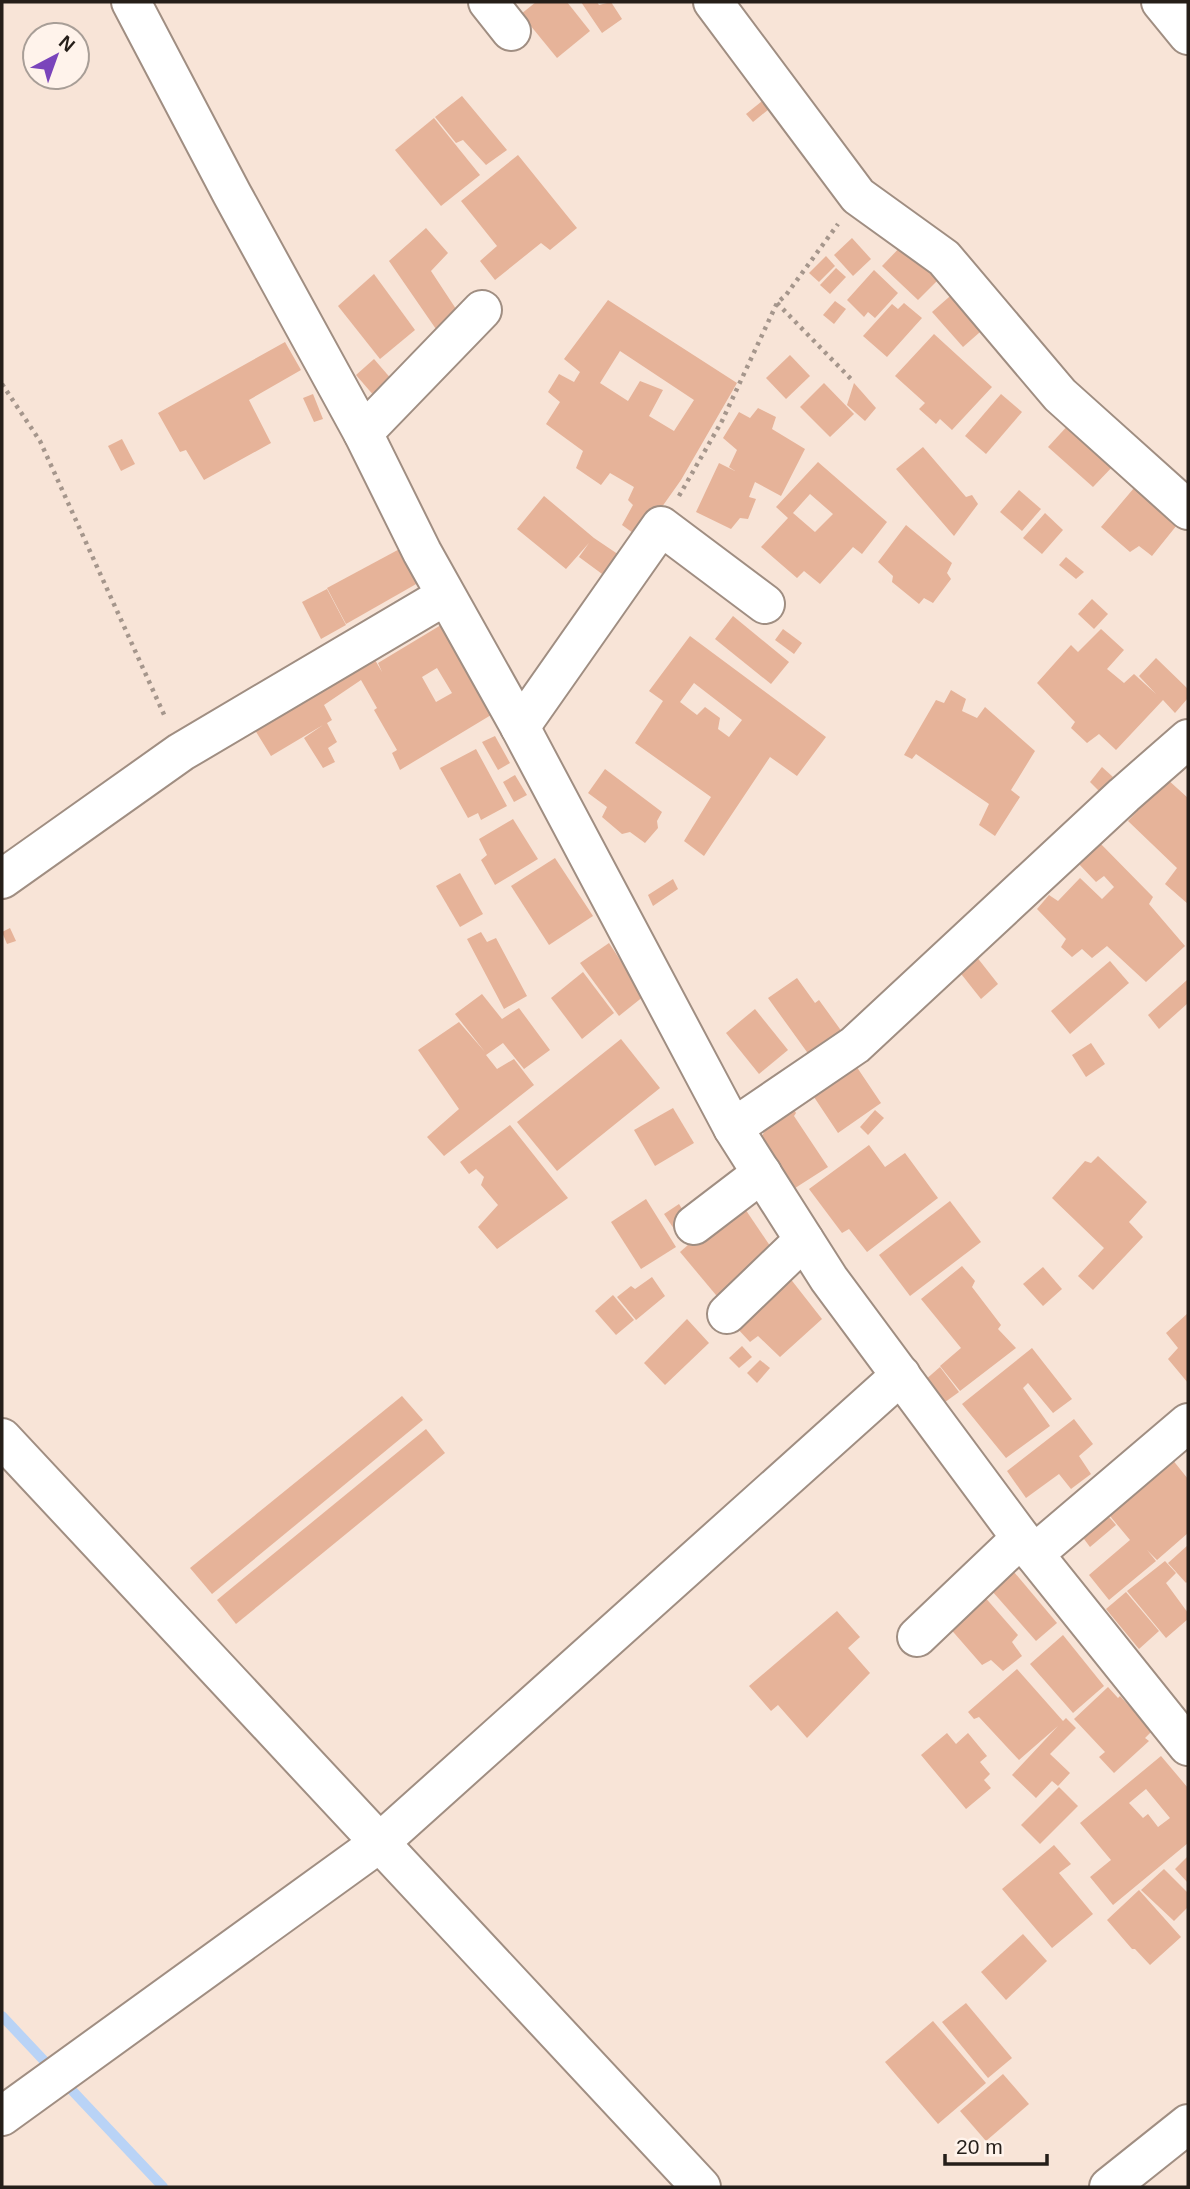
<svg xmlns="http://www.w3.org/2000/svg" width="1190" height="2189" font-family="Helvetica,sans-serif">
	<rect width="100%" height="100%" fill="#f8e4d7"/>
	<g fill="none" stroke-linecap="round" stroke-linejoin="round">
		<path stroke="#b9d3f6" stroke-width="10" d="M2,2016L163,2187"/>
	</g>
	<g fill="#e6b399" fill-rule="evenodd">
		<path d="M536,2H567L590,31L557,58L521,14Z"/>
		<path d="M581,2H597L599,5L611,2L622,19L602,33Z"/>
		<path d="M462,96L507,150L486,165L463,140L456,143L435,117Z"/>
		<path d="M767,97L774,105L753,122L746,114Z"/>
		<path d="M434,118L480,175L441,206L395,150Z"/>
		<path d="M518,155L577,228L550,250L541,243L495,280L480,261L497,246L461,201Z"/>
		<path d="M426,228L448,253L431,271L460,315L438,332L389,261Z"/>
		<path d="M852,238L871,259L853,276L834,255Z"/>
		<path d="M906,241L942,276L918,300L882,266Z"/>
		<path d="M826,256L835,266L819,282L809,273Z"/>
		<path d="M836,268L846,277L830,294L820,285Z"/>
		<path d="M874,270L898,293L875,318L868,312L864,317L847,300Z"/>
		<path d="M374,274L415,330L380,359L338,306Z"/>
		<path d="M957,290L988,325L963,347L932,312Z"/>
		<path d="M608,300L737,383L681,480L640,538L622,525L633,505L628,500L634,487L610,473L601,485L576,468L583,451L546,424L560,402L548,392L559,374L574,382L580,372L564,359ZM620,351L694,400L674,431L649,416L663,390L640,381L628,401L600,383Z"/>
		<path d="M835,301L846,309L834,324L823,315Z"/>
		<path d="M904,303L922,318L887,357L863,336L892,304L898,309Z"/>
		<path d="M934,334L992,387L952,430L940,419L936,424L919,409L925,403L895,376Z"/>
		<path d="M285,342L301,370L249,400L271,443L204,480L186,450L180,452L158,413Z"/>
		<path d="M790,355L810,376L786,399L766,378Z"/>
		<path d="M374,359L393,381L375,397L356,375Z"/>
		<path d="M824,383L854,414L830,437L800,407Z"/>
		<path d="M854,383L876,408L865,421L847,405Z"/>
		<path d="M313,394L323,419L314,422L303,398Z"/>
		<path d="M1001,394L1022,412L986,454L965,436Z"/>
		<path d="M758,408L776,417L772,429L805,449L781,496L755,482L749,497L756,499L748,519L740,518L731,529L696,512L719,463L735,471L729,467L737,450L723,438L739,412L750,418Z"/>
		<path d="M1071,422L1116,463L1093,487L1048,447Z"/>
		<path d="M122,439L135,464L121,471L108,446Z"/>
		<path d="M923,447L966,497L972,495L978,504L954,536L896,469Z"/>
		<path d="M818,462L887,522L862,554L853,547L820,584L804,571L797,578L761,547L788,518L776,507ZM810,494L833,514L815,532L793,513Z"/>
		<path d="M1134,488L1177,525L1152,556L1139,546L1130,552L1101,527Z"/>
		<path d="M1019,490L1041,509L1022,531L1000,512Z"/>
		<path d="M544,496L594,538L628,561L613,582L579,557L589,543L566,569L517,529Z"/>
		<path d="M1045,513L1063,530L1042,554L1023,538Z"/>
		<path d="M906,525L952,563L947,573L951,579L933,603L924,598L919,604L892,582L893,576L878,562Z"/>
		<path d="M407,545L425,579L346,624L327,588Z"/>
		<path d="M1066,557L1084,572L1076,579L1059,565Z"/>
		<path d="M327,589L346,625L321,639L302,602Z"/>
		<path d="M1092,599L1108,614L1094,629L1078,614Z"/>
		<path d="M733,616L789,662L771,684L715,639Z"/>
		<path d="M446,622L496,712L400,770L392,753L397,750L374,710L377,708L361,680L324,705L332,720L327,723L337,742L328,748L335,762L323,768L304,738L323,725L271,756L253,727L371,653L382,672L378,663ZM437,668L452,693L436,702L422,677Z"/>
		<path d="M783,629L802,643L794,654L775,640Z"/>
		<path d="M1101,629L1124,650L1107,669L1124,683L1134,674L1156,694L1139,676L1156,658L1188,689V698L1175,713L1163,700L1116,750L1099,734L1087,743L1071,728L1075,722L1037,683L1071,645L1078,652Z"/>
		<path d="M690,636L826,737L797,776L770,757L704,856L684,841L711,797L635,743L663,701L649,691ZM694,683L742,720L729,737L718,729L720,718L705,707L697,715L680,702Z"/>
		<path d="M951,690L966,699L962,711L977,718L985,707L1035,751L1011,790L1020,797L995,836L979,825L989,804L916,754L912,759L904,755L936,700L944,703Z"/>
		<path d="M495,736L510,763L498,770L482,742Z"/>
		<path d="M476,749L507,806L481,820L478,813L468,818L440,768Z"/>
		<path d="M1102,767L1113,777L1100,792L1090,782Z"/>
		<path d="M605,769L662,812L657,821L658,828L645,843L630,832L622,834L602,817L607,807L588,793Z"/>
		<path d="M515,775L527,795L514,802L503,782Z"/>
		<path d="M1167,779L1188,798V904L1165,884L1177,868L1128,821Z"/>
		<path d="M513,819L538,859L495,885L481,860L487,855L479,839Z"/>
		<path d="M1096,839L1153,897L1149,904L1185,946L1146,982L1107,946L1092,958L1082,949L1072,957L1061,947L1066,939L1037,909L1049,895L1058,901L1080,878L1102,899L1114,887L1104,876L1096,882L1077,862Z"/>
		<path d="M555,858L593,916L549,945L511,886Z"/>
		<path d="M460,873L483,914L460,927L436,886Z"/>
		<path d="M673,879L678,889L653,906L648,895Z"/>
		<path d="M10,928L16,941L7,944L2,932Z"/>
		<path d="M481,932L487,942L496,938L527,996L504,1009L467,939Z"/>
		<path d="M609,943L644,996L619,1016L580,963Z"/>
		<path d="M976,956L998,984L981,999L958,970Z"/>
		<path d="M1110,961L1129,983L1070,1034L1051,1011Z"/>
		<path d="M583,972L614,1013L582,1039L551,998Z"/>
		<path d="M797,978L815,1003L819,1000L845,1036L812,1059L768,998Z"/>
		<path d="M1187,980L1188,1003L1159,1029L1148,1015Z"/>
		<path d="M482,994L502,1019L519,1008L550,1050L524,1069L503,1043L486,1055L497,1069L514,1059L534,1085L444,1156L427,1137L459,1109L418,1050L459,1022L485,1052L455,1014Z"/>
		<path d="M755,1009L788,1050L759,1074L726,1033Z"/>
		<path d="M621,1039L660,1088L557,1171L517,1122Z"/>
		<path d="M1091,1043L1105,1064L1086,1077L1072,1055Z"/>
		<path d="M848,1054L881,1103L838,1133L814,1097L821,1092L812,1079Z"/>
		<path d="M790,1102L796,1113L794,1116L828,1167L792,1190L761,1137L767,1128L763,1120Z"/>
		<path d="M673,1108L694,1143L655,1166L634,1130Z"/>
		<path d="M875,1110L884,1118L868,1135L860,1127Z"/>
		<path d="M510,1125L568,1198L497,1249L478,1227L498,1205L481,1185L484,1177L476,1169L469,1174L460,1162Z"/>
		<path d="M869,1145L885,1167L905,1153L938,1198L867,1252L849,1229L842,1233L809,1189Z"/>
		<path d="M1098,1156L1147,1202L1129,1222L1143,1237L1093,1290L1078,1276L1104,1248L1052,1198L1085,1161L1091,1163Z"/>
		<path d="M646,1199L676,1247L641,1269L611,1222Z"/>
		<path d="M739,1200L779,1259L726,1307L680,1252Z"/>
		<path d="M950,1201L981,1242L910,1296L879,1255Z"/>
		<path d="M679,1204L691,1223L676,1232L664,1214Z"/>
		<path d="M962,1266L975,1281L972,1287L1001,1325L998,1329L1016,1348L960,1391L940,1366L961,1348L921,1299Z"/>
		<path d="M1043,1267L1062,1289L1043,1306L1023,1284Z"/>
		<path d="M782,1268L822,1319L780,1357L758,1336L750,1342L735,1326Z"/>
		<path d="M652,1277L665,1296L636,1320L617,1297L631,1286L635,1289Z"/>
		<path d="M613,1295L634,1320L616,1335L595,1311Z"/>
		<path d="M1188,1313V1383L1168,1359L1178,1348L1166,1333Z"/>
		<path d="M687,1319L709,1343L665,1385L644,1363Z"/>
		<path d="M742,1346L752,1357L739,1368L729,1358Z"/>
		<path d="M1032,1348L1072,1399L1053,1413L1028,1383L1023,1388L1050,1426L1006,1458L962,1404Z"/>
		<path d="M760,1360L770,1368L757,1383L747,1373Z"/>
		<path d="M940,1367L959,1392L941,1405L924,1381Z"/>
		<path d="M402,1396L423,1420L212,1594L190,1568Z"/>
		<path d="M1074,1419L1093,1444L1079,1456L1091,1474L1071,1489L1059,1474L1026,1498L1007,1471Z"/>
		<path d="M426,1429L445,1453L236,1624L217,1600Z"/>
		<path d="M1164,1449L1188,1479V1533L1157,1560L1147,1550L1156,1561L1109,1600L1089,1575L1130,1540L1100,1504Z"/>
		<path d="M1103,1510L1116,1525L1090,1547L1078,1531Z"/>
		<path d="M1188,1545V1581L1186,1583L1168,1563Z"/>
		<path d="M1165,1561L1176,1573L1166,1583L1188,1613V1619L1166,1638L1127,1591Z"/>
		<path d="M1014,1572L1057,1623L1036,1641L992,1591Z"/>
		<path d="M1126,1592L1159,1631L1139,1649L1106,1609Z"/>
		<path d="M983,1595L1018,1635L1012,1642L1022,1656L1003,1671L991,1660L982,1665L948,1626Z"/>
		<path d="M837,1611L860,1637L848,1648L870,1673L807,1738L778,1705L771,1711L749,1686Z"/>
		<path d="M1063,1635L1104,1686L1073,1713L1030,1664Z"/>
		<path d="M1017,1669L1063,1721L1066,1718L1076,1728L1050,1754L1070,1773L1058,1786L1052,1781L1036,1798L1012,1775L1058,1726L1019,1760L979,1717L974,1719L968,1712Z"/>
		<path d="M1108,1687L1118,1698L1120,1696L1152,1731L1145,1738L1149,1741L1114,1773L1099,1757L1105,1752L1074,1719Z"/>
		<path d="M947,1733L956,1744L968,1733L987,1756L980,1762L990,1774L984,1780L991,1788L966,1809L921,1755Z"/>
		<path d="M1161,1756L1188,1788V1843L1113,1905L1090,1877L1111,1860L1080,1823ZM1146,1789L1170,1818L1158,1827L1148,1814L1143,1818L1129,1803Z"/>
		<path d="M1059,1787L1078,1806L1040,1844L1021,1825Z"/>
		<path d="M1054,1845L1071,1864L1059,1873L1093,1914L1052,1948L1002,1889Z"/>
		<path d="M1188,1856V1883L1175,1869Z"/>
		<path d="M1164,1869L1188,1893V1907L1174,1921L1141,1890Z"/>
		<path d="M1139,1890L1181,1937L1150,1965L1135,1949H1132L1107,1920Z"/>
		<path d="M1023,1934L1047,1961L1006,2000L981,1972Z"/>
		<path d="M966,2003L1012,2058L988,2078L942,2022Z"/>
		<path d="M933,2021L986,2083L938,2124L885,2062Z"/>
		<path d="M1003,2074L1029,2104L986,2141L960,2111Z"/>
	</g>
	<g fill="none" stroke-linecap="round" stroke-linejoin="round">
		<g stroke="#a08e82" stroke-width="42">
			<g id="minor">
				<path d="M131,2L232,194L363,433L422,552L520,727L733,1128L829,1279L1021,1538L1188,1746"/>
				<path d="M488,2L511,31"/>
				<path d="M713,2L858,196L944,258L1060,395L1188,510"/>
				<path d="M1161,2L1188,35"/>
				<path d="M363,433L482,310"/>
				<path d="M520,727L661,526L765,604"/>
				<path d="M2,879L181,752L445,596"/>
				<path d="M733,1128L855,1045L1124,795L1188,739"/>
				<path d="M694,1225L762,1173"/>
				<path d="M727,1314L804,1240"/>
				<path d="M2,1438L701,2187"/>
				<path d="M1034,1554L1188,1423"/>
				<path d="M917,1637L1021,1538"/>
				<path d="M2,2116L378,1844L901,1375"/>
				<path d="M1109,2187L1188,2124"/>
			</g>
		</g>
		<g stroke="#a5968c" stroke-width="4.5" stroke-dasharray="3.5 5" stroke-linecap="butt">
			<path d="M777,303L851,379"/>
			<path d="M2,384L40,441L166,719"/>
			<path d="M679,496L722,421L777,303L786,295L838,224"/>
		</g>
		<use href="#minor" stroke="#fff" stroke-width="38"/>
	</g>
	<rect width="1190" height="2189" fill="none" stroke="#251e19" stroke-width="7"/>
	<g transform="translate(56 56) rotate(41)"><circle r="33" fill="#fff3eb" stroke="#a89e97" stroke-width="2"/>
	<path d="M0-5L12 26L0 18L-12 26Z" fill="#7a44bb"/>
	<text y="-10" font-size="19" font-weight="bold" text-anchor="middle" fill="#251e19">N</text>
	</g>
	<path d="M945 2154v10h102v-10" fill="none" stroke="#251e19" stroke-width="3.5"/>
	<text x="956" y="2154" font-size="21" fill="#251e19" stroke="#fff3eb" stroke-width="5" paint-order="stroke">20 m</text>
</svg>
